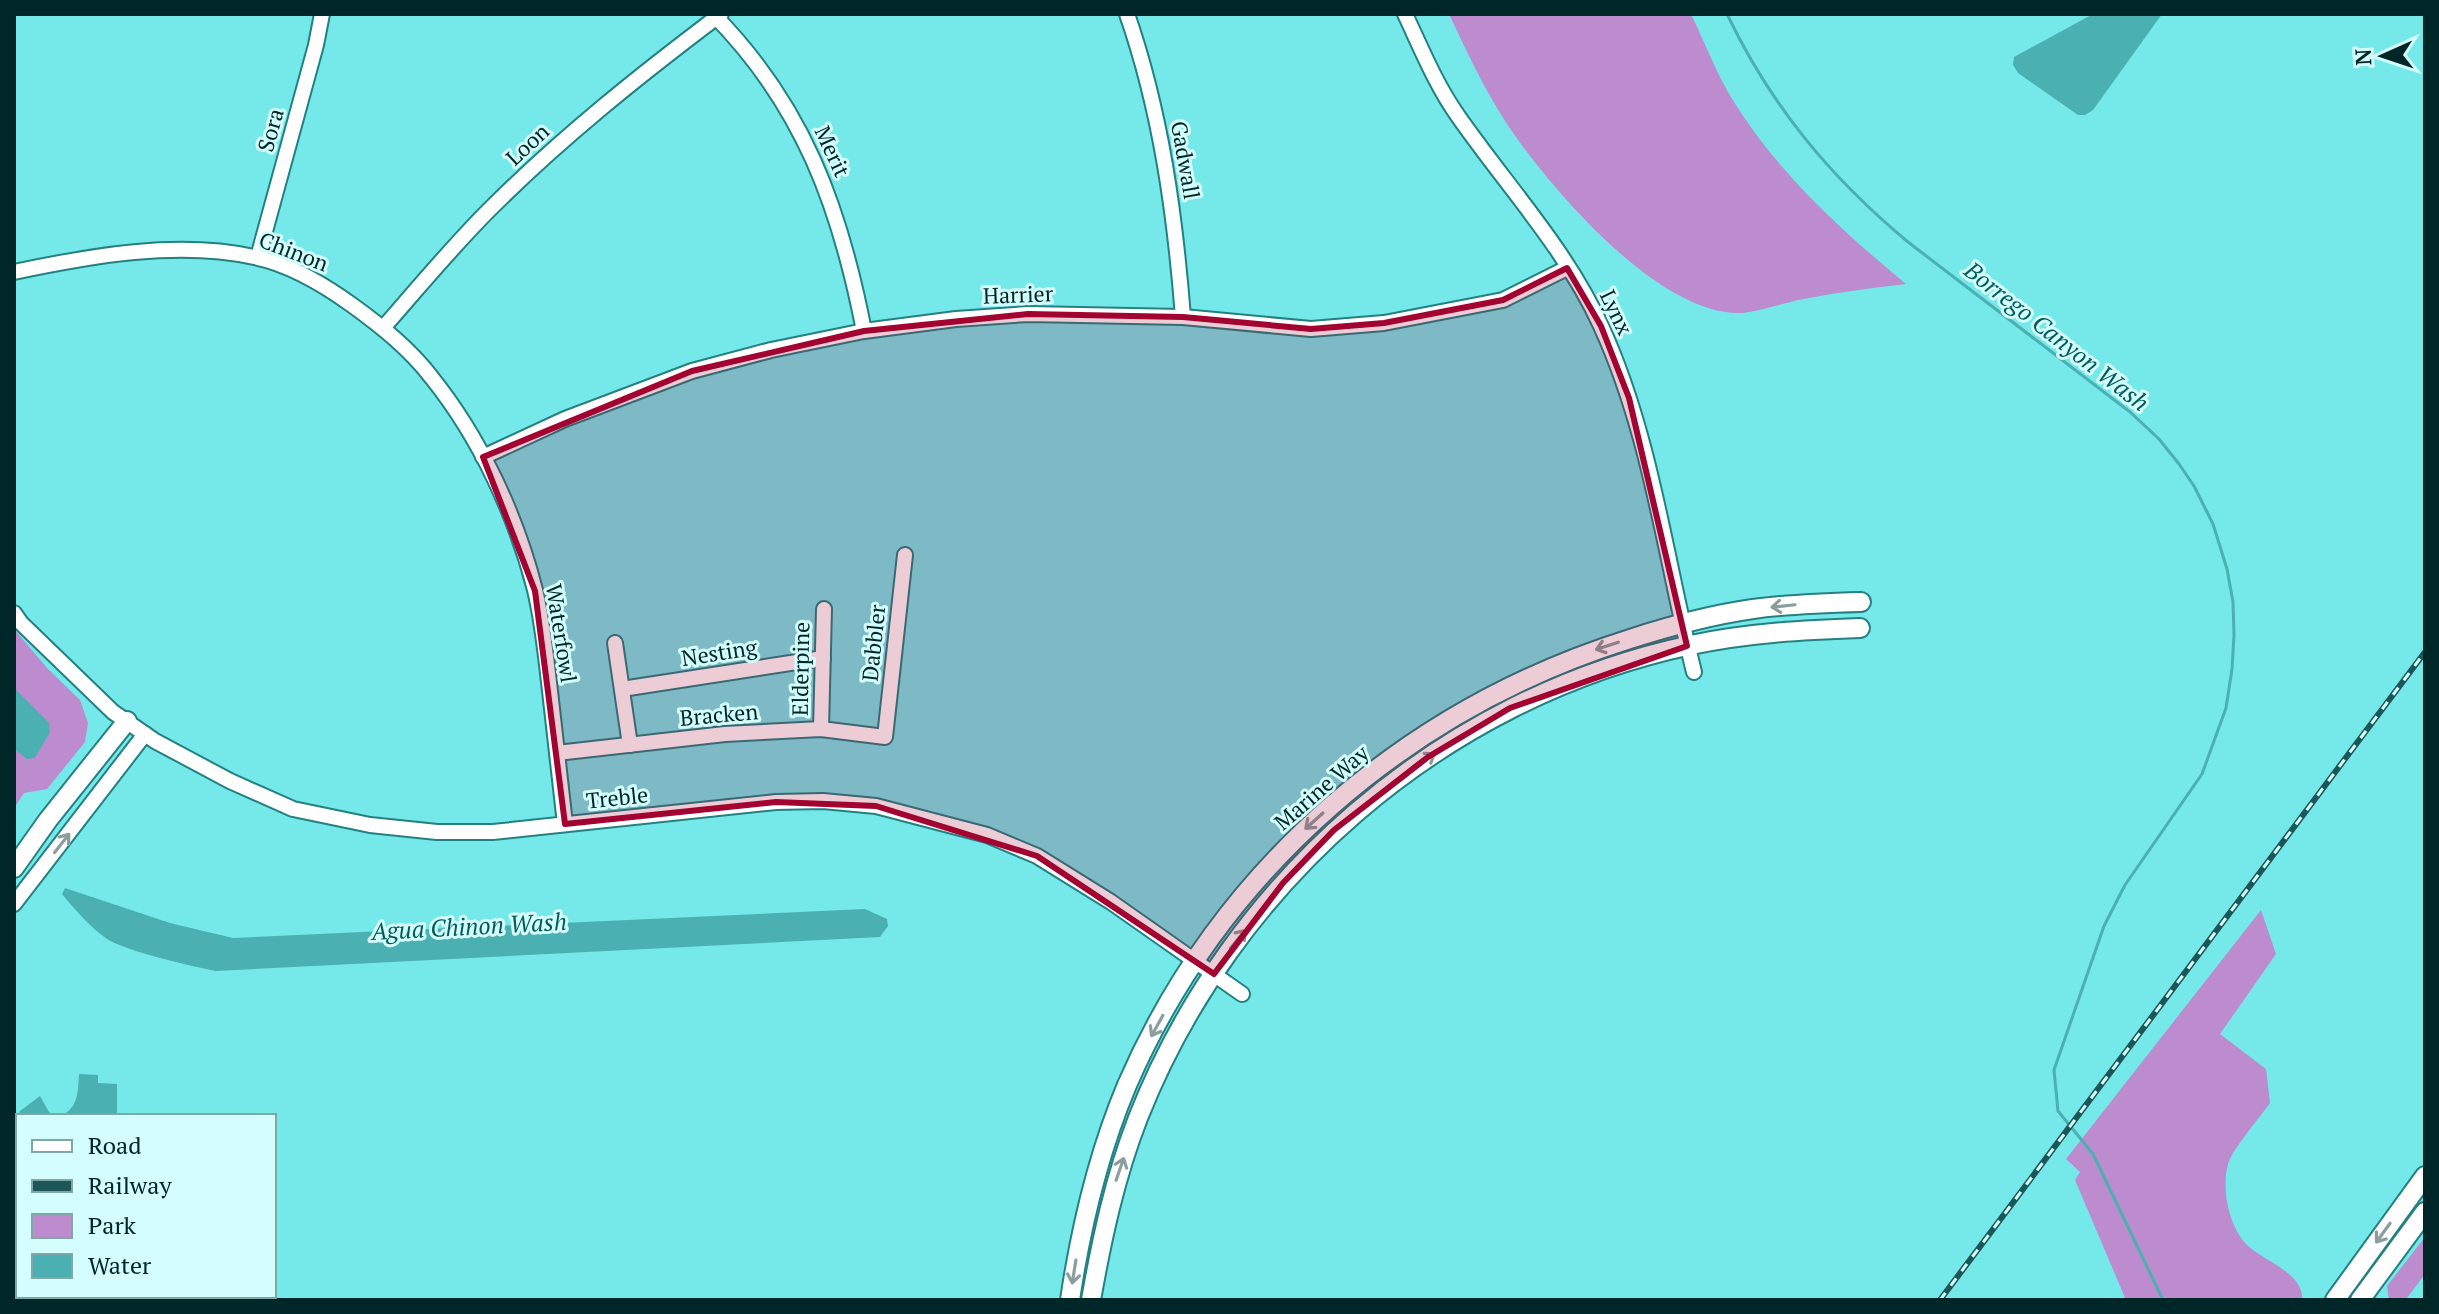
<svg xmlns="http://www.w3.org/2000/svg" width="2439" height="1314" font-family="'PT Serif',serif">
	<rect width="100%" height="100%" fill="#75e8ea"/>
	<g fill="#bc8cce">
		<path d="M1449,14H1691C1705,43 1717,75 1734,102C1779,174 1841,230 1906,284C1872,288 1838,292 1804,299C1787,302 1753,313 1739,313C1658,314 1551,189 1509,127C1485,91 1467,52 1449,14Z"/>
		<path d="M14,629L47,668L80,700L88,723L85,742L47,789L24,793L14,808Z"/>
		<path d="M2261,910L2276,954L2220,1034L2266,1069L2270,1103C2260,1117 2232,1150 2228,1164C2221,1189 2229,1228 2248,1246C2263,1260 2305,1274 2302,1300H2126L2075,1180L2080,1172L2066,1159Z"/>
		<path d="M2425,1237V1274L2407,1298L2409,1300H2389L2387,1286Z"/>
	</g>
	<g fill="#4bb0b2">
		<path d="M2093,14H2162L2093,110L2085,115H2078L2018,73L2013,65L2014,57Z"/>
		<path d="M14,688L49,723L50,732L35,758L27,759L14,749Z"/>
		<path d="M65,888L170,923L233,938L865,909L887,919L888,926L880,937L216,971C191,966 128,952 107,939C90,927 75,910 62,894Z"/>
		<path d="M79,1074L98,1075V1083L117,1084V1116H60C78,1109 78,1092 79,1074Z"/>
		<path d="M40,1096L49,1112L55,1116H18V1125H14L20,1111Z"/>
	</g>
	<g fill="none" stroke-linecap="round" stroke-linejoin="round">
		<path stroke="#4bb0b2" stroke-width="3" d="M1727,14C1771,106 1830,177 1908,242L2130,412L2159,439L2179,464L2194,486L2213,524L2227,569L2233,602L2234,635L2232,669L2226,708L2202,774L2125,885L2104,926L2054,1070L2058,1111L2093,1154L2163,1300"/>
		<g stroke="#238183" stroke-width="18">
			<g id="minor">
				<path d="M713,14C803,105 840,207 864,331"/>
				<path d="M1127,14C1161,112 1175,214 1183,317"/>
				<path d="M1405,14C1421,48 1436,85 1458,116C1506,185 1566,249 1601,326C1651,435 1665,557 1694,672"/>
				<path d="M258,257L316,45L322,14"/>
				<path d="M14,272C90,256 178,240 254,257C290,264 323,284 352,305C381,326 410,349 432,378C480,438 516,515 535,590C543,623 546,657 550,691C555,736 560,780 565,824"/>
				<path d="M383,328C418,288 452,247 489,210C561,138 640,75 721,14"/>
				<path d="M483,457L565,419L692,371L771,350L864,331L956,319L1028,314L1183,317L1311,329L1384,323L1503,300L1567,268"/>
				<path d="M14,613L21,623L113,712L155,741L230,781L293,809L370,825L437,832H493L776,802L823,801L876,806L987,835L1037,856L1111,902L1242,994"/>
				<path d="M615,643L630,745"/>
				<path d="M622,689L823,658"/>
				<path d="M821,729L824,609"/>
				<path d="M557,753L725,734L821,729L885,737L905,555"/>
				<path d="M14,904L145,734"/>
			</g>
		</g>
		<g stroke="#238183" stroke-width="22">
			<g id="major">
				<path d="M14,868L48,820L127,721"/>
				<path d="M1070,1300C1081,1226 1098,1154 1127,1085C1221,868 1407,709 1630,639C1670,626 1711,615 1753,609C1789,604 1825,603 1861,602"/>
				<path d="M1091,1300C1102,1238 1115,1177 1138,1118C1231,882 1441,698 1691,645C1747,633 1803,630 1860,628"/>
				<path d="M2335,1300L2425,1176"/>
				<path d="M2360,1300L2425,1212"/>
			</g>
		</g>
		<use href="#minor" stroke="#fff" stroke-width="14"/>
		<use href="#major" stroke="#fff" stroke-width="18"/>
		<g stroke="#1d5657" stroke-width="6">
			<path id="rail" d="M1940,1300L2425,652"/>
		</g>
		<use href="#rail" stroke="#d4fdfd" stroke-width="3" stroke-dasharray="9" stroke-linecap="butt"/>
	</g>
	<defs><path id="oneway-shaft" d="M-6 0H5M1.5-3L5.5 0L1.5 3" fill="none" stroke-width="1.6" stroke-linecap="round" stroke-linejoin="round" transform="scale(2)"/></defs>
	<g stroke="#8c9d9e">
		<use href="#oneway-shaft" transform="translate(1783 606) rotate(174)"/>
		<use href="#oneway-shaft" transform="translate(1607 646) rotate(162)"/>
		<use href="#oneway-shaft" transform="translate(1425 760) rotate(-34)"/>
		<use href="#oneway-shaft" transform="translate(1314 821) rotate(138)"/>
		<use href="#oneway-shaft" transform="translate(62 843) rotate(-52)"/>
		<use href="#oneway-shaft" transform="translate(1238 939) rotate(-51)"/>
		<use href="#oneway-shaft" transform="translate(1157 1026) rotate(119)"/>
		<use href="#oneway-shaft" transform="translate(1120 1169) rotate(-71)"/>
		<use href="#oneway-shaft" transform="translate(2383 1233) rotate(126)"/>
		<use href="#oneway-shaft" transform="translate(1074 1272) rotate(99)"/>
	</g>
	<path fill="#a20330" fill-opacity="0.2" stroke="#a20330" stroke-width="6" stroke-linejoin="round" d="M1567,268L1601,326L1629,398L1687,646L1510,708L1428,757L1334,830L1283,883L1214,974L1037,856L876,806L776,802L565,824L535,591L483,457L692,371L864,331L1028,314L1183,317L1311,329L1384,323L1503,300Z"/>
	<g text-anchor="middle" dominant-baseline="central" stroke-width="6" stroke-linejoin="round" paint-order="stroke">
		<g font-size="22" fill="#002627" stroke="#d4fdfd">
			<text transform="translate(270 130) rotate(-74)">Sora</text>
			<text transform="translate(527 144) rotate(-43)">Loon</text>
			<text transform="translate(833 151) rotate(65)">Merit</text>
			<text transform="translate(1186 160) rotate(80)">Gadwall</text>
			<text transform="translate(294 251) rotate(21)">Chinon</text>
			<text transform="translate(1018 294) rotate(-2)">Harrier</text>
			<text transform="translate(1617 312) rotate(64)">Lynx</text>
			<text transform="translate(562 633) rotate(81)">Waterfowl</text>
			<text transform="translate(873 643) rotate(-84)">Dabbler</text>
			<text transform="translate(719 652) rotate(-9)">Nesting</text>
			<text transform="translate(800 669) rotate(-89)">Elderpine</text>
			<text transform="translate(719 714) rotate(-5)">Bracken</text>
			<text transform="translate(1321 787) rotate(-41)">Marine Way</text>
			<text transform="translate(617 797) rotate(-6)">Treble</text>
		</g>
		<g font-size="24" font-style="italic" fill="#005c5d" stroke="#d4fdfd">
			<text transform="translate(2057 336) rotate(38)">Borrego Canyon Wash</text>
			<text transform="translate(469 926) rotate(-3)">Agua Chinon Wash</text>
		</g>
	</g>
	<rect width="2439" height="1314" fill="none" stroke="#002627" stroke-width="32"/>
	<rect x="16" y="1114" width="260" height="184" fill="#d4fdfd" stroke="#7fa7a7" stroke-width="2"/>
	<rect x="32" y="1140" width="40" height="12" fill="#ffffff" stroke="#7fa7a7" stroke-width="2"/>
	<text x="88" y="1154" font-size="24" fill="#002627">Road</text>
	<rect x="32" y="1180" width="40" height="12" fill="#1d5657" stroke="#7fa7a7" stroke-width="2"/>
	<text x="88" y="1194" font-size="24" fill="#002627">Railway</text>
	<rect x="32" y="1214" width="40" height="24" fill="#bc8cce" stroke="#7fa7a7" stroke-width="2"/>
	<text x="88" y="1234" font-size="24" fill="#002627">Park</text>
	<rect x="32" y="1254" width="40" height="24" fill="#4bb0b2" stroke="#7fa7a7" stroke-width="2"/>
	<text x="88" y="1274" font-size="24" fill="#002627">Water</text>
	<g transform="translate(2383 56) rotate(267)" stroke="#d4fdfd" stroke-width="6" paint-order="stroke">
	<path d="M0-6L14 30L0 20L-14 30Z" fill="#002627"/>
	<text y="-12" font-size="22" font-weight="bold" text-anchor="middle" fill="#002627">N</text>
	</g>
</svg>
